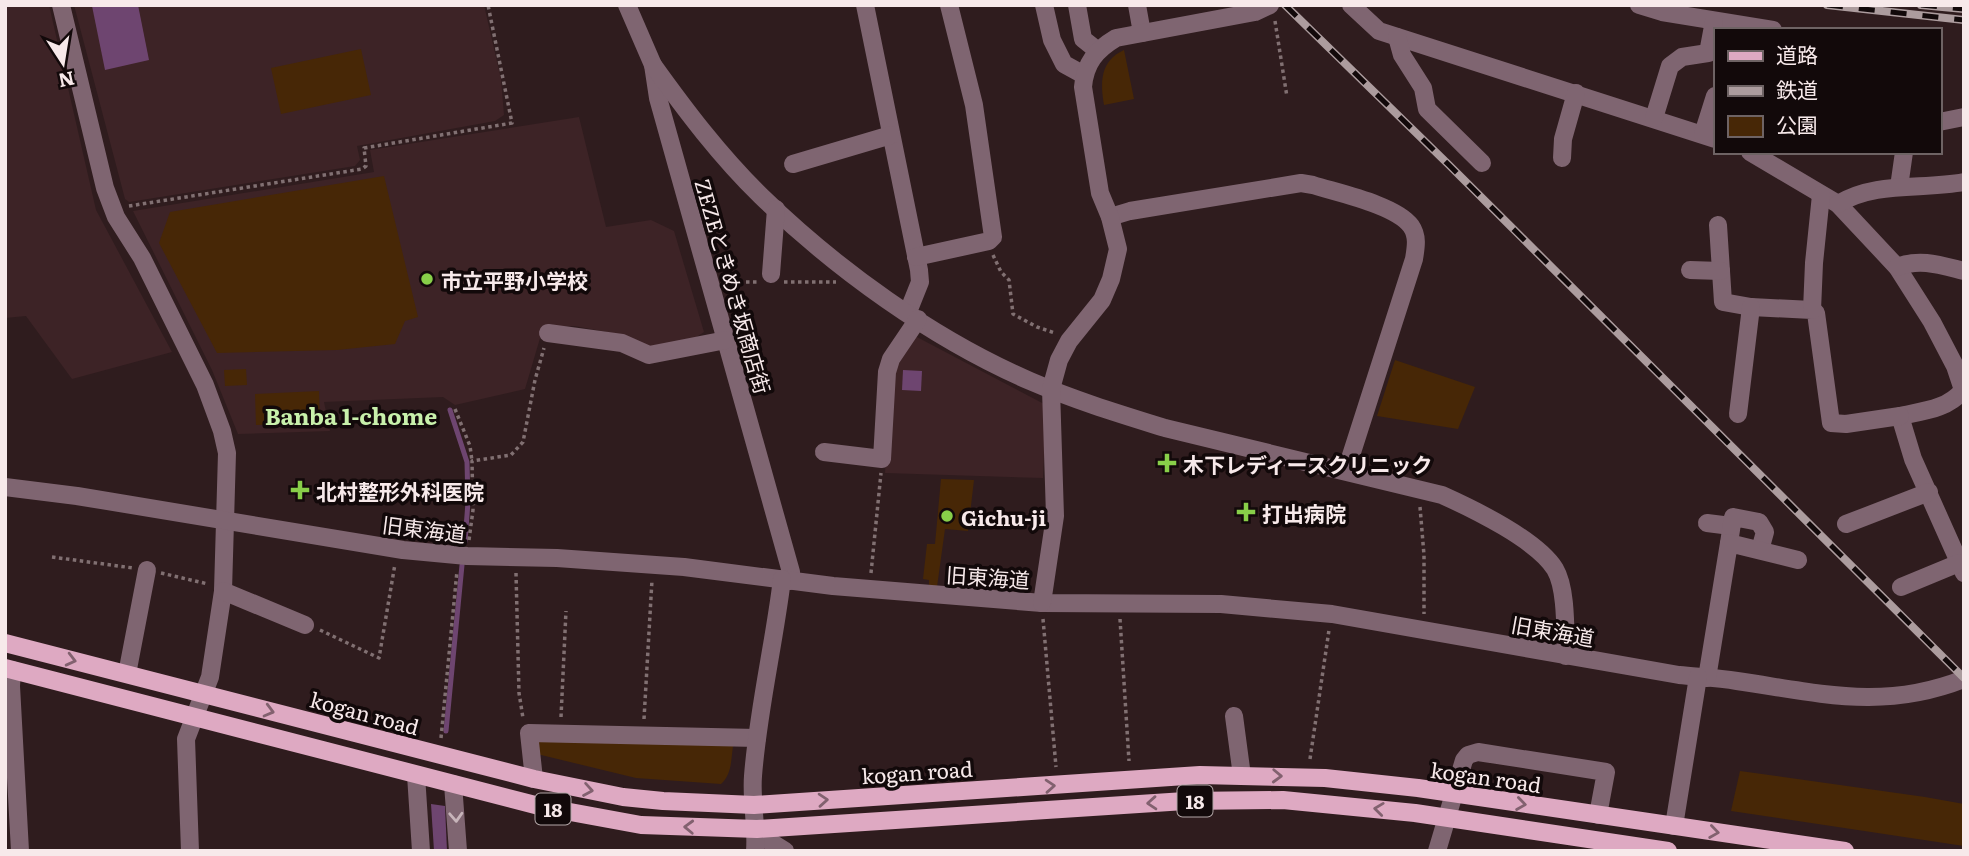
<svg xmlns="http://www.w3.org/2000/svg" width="1969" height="856" font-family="Literata,'Noto Sans JP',serif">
	<rect width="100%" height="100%" fill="#2f1c1e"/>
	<g fill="#3d2326">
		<path d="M5,5H49L96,210L172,352L72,379L26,316L5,318Z"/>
		<path d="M74,5H484L501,79L504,115L495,121L357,146L360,160L355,166L129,202L125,199Z"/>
		<path d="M579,117L606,227L651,220L674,231L704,332L686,344L653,350L618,334L574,326L543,328L525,389L455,405L443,397L324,402L330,431L238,434L212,370L133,211L374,172L370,150Z"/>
		<path d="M915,336L1046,405L1043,478L885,473L890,386L895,364Z"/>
	</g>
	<g fill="#472706">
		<path d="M361,49L371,95L281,114L271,68Z"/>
		<path d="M1124,50L1134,99L1104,105C1100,82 1100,61 1124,50Z"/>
		<path d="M384,176L418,317L405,321L395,344L337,350L217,353L159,243L170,212Z"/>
		<path d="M1395,360L1475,387L1458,429L1377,416Z"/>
		<path d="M246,369L247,385L225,386L224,370Z"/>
		<path d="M319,391L320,423L256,425L255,394Z"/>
		<path d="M941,479L974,480L968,531L945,529L937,587L929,585V580L923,579L927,544H935Z"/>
		<path d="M534,737L728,743L733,746C731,760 732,774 721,784L636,778L537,754Z"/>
		<path d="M1740,771L1925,797L1964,804V846L1731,811Z"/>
	</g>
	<g fill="#6e4570">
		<path d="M98,5H138L149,60L105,70L92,6Z"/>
		<path d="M903,370L922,371L921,391L902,390Z"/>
		<path d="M431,804L445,806L447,851H434Z"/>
	</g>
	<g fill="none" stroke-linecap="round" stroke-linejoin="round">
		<g stroke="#6e4570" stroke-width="5">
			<path d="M450,410L467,462L468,502L465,542"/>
			<path d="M446,731L462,565"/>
		</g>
		<g stroke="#817072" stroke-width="3.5" stroke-dasharray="3.5 3.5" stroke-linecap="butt">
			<path d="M1275,21L1287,97"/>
			<path d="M129,206L362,169L366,166L364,148L512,123L488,5"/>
			<path d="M993,255L1001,272L1009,280L1013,314L1037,327L1055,333"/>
			<path d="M725,282H759"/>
			<path d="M784,282H836"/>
			<path d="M455,409L470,446L472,461"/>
			<path d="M1420,507L1424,555V614"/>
			<path d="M469,540L473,510L472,461L511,455L523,442L535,380L544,348"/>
			<path d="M52,557L133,568"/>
			<path d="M161,573L208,584"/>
			<path d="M516,573L519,693L523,718"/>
			<path d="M871,573L881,473"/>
			<path d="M1043,619L1056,767"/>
			<path d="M1120,619L1129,761"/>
			<path d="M320,630L379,658L395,564"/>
			<path d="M561,717L566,611"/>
			<path d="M644,719L652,580"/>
			<path d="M441,738L457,571"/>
			<path d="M1310,759L1329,630"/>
		</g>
		<g stroke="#7f6571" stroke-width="18">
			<path d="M61,5L105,188L116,217L142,258L205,385L222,431L227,453L223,591L210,677L186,739L190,851"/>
			<path d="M627,5L653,65L658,98L791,572L790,581"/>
			<path d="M865,5L919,270L920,282L908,312"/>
			<path d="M1044,5L1052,40L1064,64L1084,75"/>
			<path d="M1077,5L1083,39L1098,51"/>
			<path d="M1137,5L1142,33"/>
			<path d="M1351,5L1379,31L1715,139"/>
			<path d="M1639,5L1662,12L1773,30"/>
			<path d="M1397,37L1402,55L1423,88L1427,109L1482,163"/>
			<path d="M653,65C686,111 720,156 761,196C836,269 933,339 1030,381C1074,400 1120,414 1165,428L1442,495C1473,509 1537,540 1555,569C1567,589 1565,633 1566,656"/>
			<path d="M1654,118L1670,66L1682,57L1708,53L1714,21"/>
			<path d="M1939,122L1964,117"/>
			<path d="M1703,134L1715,96"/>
			<path d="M1750,152L1838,204L1897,267L1932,322L1955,366L1963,390C1948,409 1923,411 1900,416L1913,459L1964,573"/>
			<path d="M1562,158L1563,139L1576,93"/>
			<path d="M793,164L891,135"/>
			<path d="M1899,187L1904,152"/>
			<path d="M1838,204C1875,181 1922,190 1964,182"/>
			<path d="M1110,217L1130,211L1301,183L1313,185C1338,193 1396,205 1411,226C1418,236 1416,247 1414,259L1346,471"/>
			<path d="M1718,225L1723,302L1751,307L1812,310L1816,313L1831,423L1846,424L1900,416"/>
			<path d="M916,257L989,241L993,237L974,105L949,5"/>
			<path d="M1897,267C1920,258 1940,265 1964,271"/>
			<path d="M1690,270L1721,271"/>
			<path d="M771,274L776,209"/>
			<path d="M1812,310L1814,263L1821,195"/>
			<path d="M548,333L622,343L649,355L726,340"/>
			<path d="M1738,414L1751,307"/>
			<path d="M824,452L882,459L887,372L891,359L918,319"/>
			<path d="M5,487L77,496L403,550L467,556L557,558L684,567L833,586L1042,603L1221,604L1332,614L1679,675C1698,677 1718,678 1737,681C1820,693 1883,711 1964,679"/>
			<path d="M1707,523L1731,526"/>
			<path d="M1846,524L1929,492"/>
			<path d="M1729,543L1733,517L1759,522L1765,532L1760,550"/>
			<path d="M1901,587L1959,563"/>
			<path d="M223,591L305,625"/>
			<path d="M1042,603L1055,516L1051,389L1059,360L1069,341L1102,300L1111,279L1118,249L1110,217L1100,193L1083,87C1085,63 1096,50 1116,38L1255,12L1270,5"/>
			<path d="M12,670L11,686L20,851"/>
			<path d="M127,674L147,570"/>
			<path d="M1707,678L1729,543L1798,560"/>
			<path d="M1234,716L1242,776"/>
			<path d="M416,775L421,851"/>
			<path d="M534,779L529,733L757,738"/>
			<path d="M453,784L458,851"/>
			<path d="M1674,826L1698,677"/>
			<path d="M757,829L769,841L785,851"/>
			<path d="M755,851C757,826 751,801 753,776C758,710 774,645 782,579"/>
			<path d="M1437,851L1464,760L1468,755L1478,752L1606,772L1598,815"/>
		</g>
		<g stroke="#dea9c2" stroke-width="18">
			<path d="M5,643L534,779L623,797L663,801L754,805L1200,775L1325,778L1418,788L1845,851"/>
			<path d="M5,668L543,807L641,825L757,829L1185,801L1283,800L1415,813L1668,851"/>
		</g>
		<g stroke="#ac9c9e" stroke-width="8">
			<g id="rail">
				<path d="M1285,5L1449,165L1964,678"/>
				<path d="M1827,5L1964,20"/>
				<path d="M1921,5L1964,9"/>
			</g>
		</g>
		<use href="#rail" stroke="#12090a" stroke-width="5" stroke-dasharray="16" stroke-linecap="butt"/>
	</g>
	<defs><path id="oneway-chevron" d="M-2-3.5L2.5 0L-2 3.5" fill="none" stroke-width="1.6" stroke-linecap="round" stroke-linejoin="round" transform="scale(1.75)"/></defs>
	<g stroke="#82616f">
		<use href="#oneway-chevron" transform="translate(71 660) rotate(14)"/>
		<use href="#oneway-chevron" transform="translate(269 711) rotate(15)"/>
		<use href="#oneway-chevron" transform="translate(1277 776) rotate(2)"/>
		<use href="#oneway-chevron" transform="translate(1050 786) rotate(-4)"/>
		<use href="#oneway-chevron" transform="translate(588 790) rotate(10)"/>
		<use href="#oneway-chevron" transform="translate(823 800) rotate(-4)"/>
		<use href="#oneway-chevron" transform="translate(1152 803) rotate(176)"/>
		<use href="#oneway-chevron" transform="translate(1521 804) rotate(8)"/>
		<use href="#oneway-chevron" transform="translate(1379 809) rotate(-173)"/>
		<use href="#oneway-chevron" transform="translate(689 827) rotate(-178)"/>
		<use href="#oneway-chevron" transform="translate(1714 832) rotate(8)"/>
	</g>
	<use stroke="#c7b4ba" href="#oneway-chevron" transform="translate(456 817) rotate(87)"/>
	<g fill="#88cf49" stroke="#12090a" stroke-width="2.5">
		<circle cx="427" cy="279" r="7"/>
		<path d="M1163.5 452.5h7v7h7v7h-7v7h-7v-7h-7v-7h7z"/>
		<path d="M296.5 479.5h7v7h7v7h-7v7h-7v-7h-7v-7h7z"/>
		<path d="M1242.5 501.5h7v7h7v7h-7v7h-7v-7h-7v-7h7z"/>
		<circle cx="947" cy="516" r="7"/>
	</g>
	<g text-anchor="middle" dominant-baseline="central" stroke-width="7" stroke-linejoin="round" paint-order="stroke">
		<g fill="#12090a" stroke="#b2a6a7" stroke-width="2">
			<rect x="1177.5" y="785.5" width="35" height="31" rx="5"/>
			<rect x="535.5" y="793.5" width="35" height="31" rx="5"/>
		</g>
		<g font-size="19" font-weight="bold" fill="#f7e9ea">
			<text x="1195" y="801">18</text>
			<text x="553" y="809">18</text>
		</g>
		<g font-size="21" font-weight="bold" fill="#f7e9ea" stroke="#12090a" text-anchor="start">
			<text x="441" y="279">市立平野小学校</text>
			<text x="1183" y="463">木下レディースクリニック</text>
			<text x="316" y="490">北村整形外科医院</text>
			<text x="1262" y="512">打出病院</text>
			<text x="961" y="516">Gichu-ji</text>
		</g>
		<g font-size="21" fill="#f7e9ea" stroke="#12090a">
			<text transform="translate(734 286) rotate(74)">ZEZEときめき坂商店街</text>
			<text transform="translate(424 528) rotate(7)">旧東海道</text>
			<text transform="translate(988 576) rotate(4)">旧東海道</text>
			<text transform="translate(1553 630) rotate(10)">旧東海道</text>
			<text transform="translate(365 712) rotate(15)">kogan road</text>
			<text transform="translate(917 771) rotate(-4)">kogan road</text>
			<text transform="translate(1486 776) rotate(8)">kogan road</text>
		</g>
		<g font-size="23" font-weight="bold" fill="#c8f0ab" stroke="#12090a">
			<text x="351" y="415">Banba 1-chome</text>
		</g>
	</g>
	<rect width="1969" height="856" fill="none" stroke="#f7e9ea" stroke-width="14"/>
	<rect x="1714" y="28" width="228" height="126" fill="#12090a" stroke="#6e6364" stroke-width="2"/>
	<rect x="1728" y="51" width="35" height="10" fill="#dea9c2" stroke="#6e6364" stroke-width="2"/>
	<text x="1776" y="63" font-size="21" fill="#f7e9ea">道路</text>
	<rect x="1728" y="86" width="35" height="10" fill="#ac9c9e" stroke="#6e6364" stroke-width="2"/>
	<text x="1776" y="98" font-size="21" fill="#f7e9ea">鉄道</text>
	<rect x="1728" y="116" width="35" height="21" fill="#472706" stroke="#6e6364" stroke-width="2"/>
	<text x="1776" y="133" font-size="21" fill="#f7e9ea">公園</text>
	<g transform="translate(63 63) rotate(168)" stroke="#12090a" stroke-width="5" paint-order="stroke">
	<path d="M0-5L12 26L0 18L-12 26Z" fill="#f7e9ea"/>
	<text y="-10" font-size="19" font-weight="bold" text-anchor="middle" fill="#f7e9ea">N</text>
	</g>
</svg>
